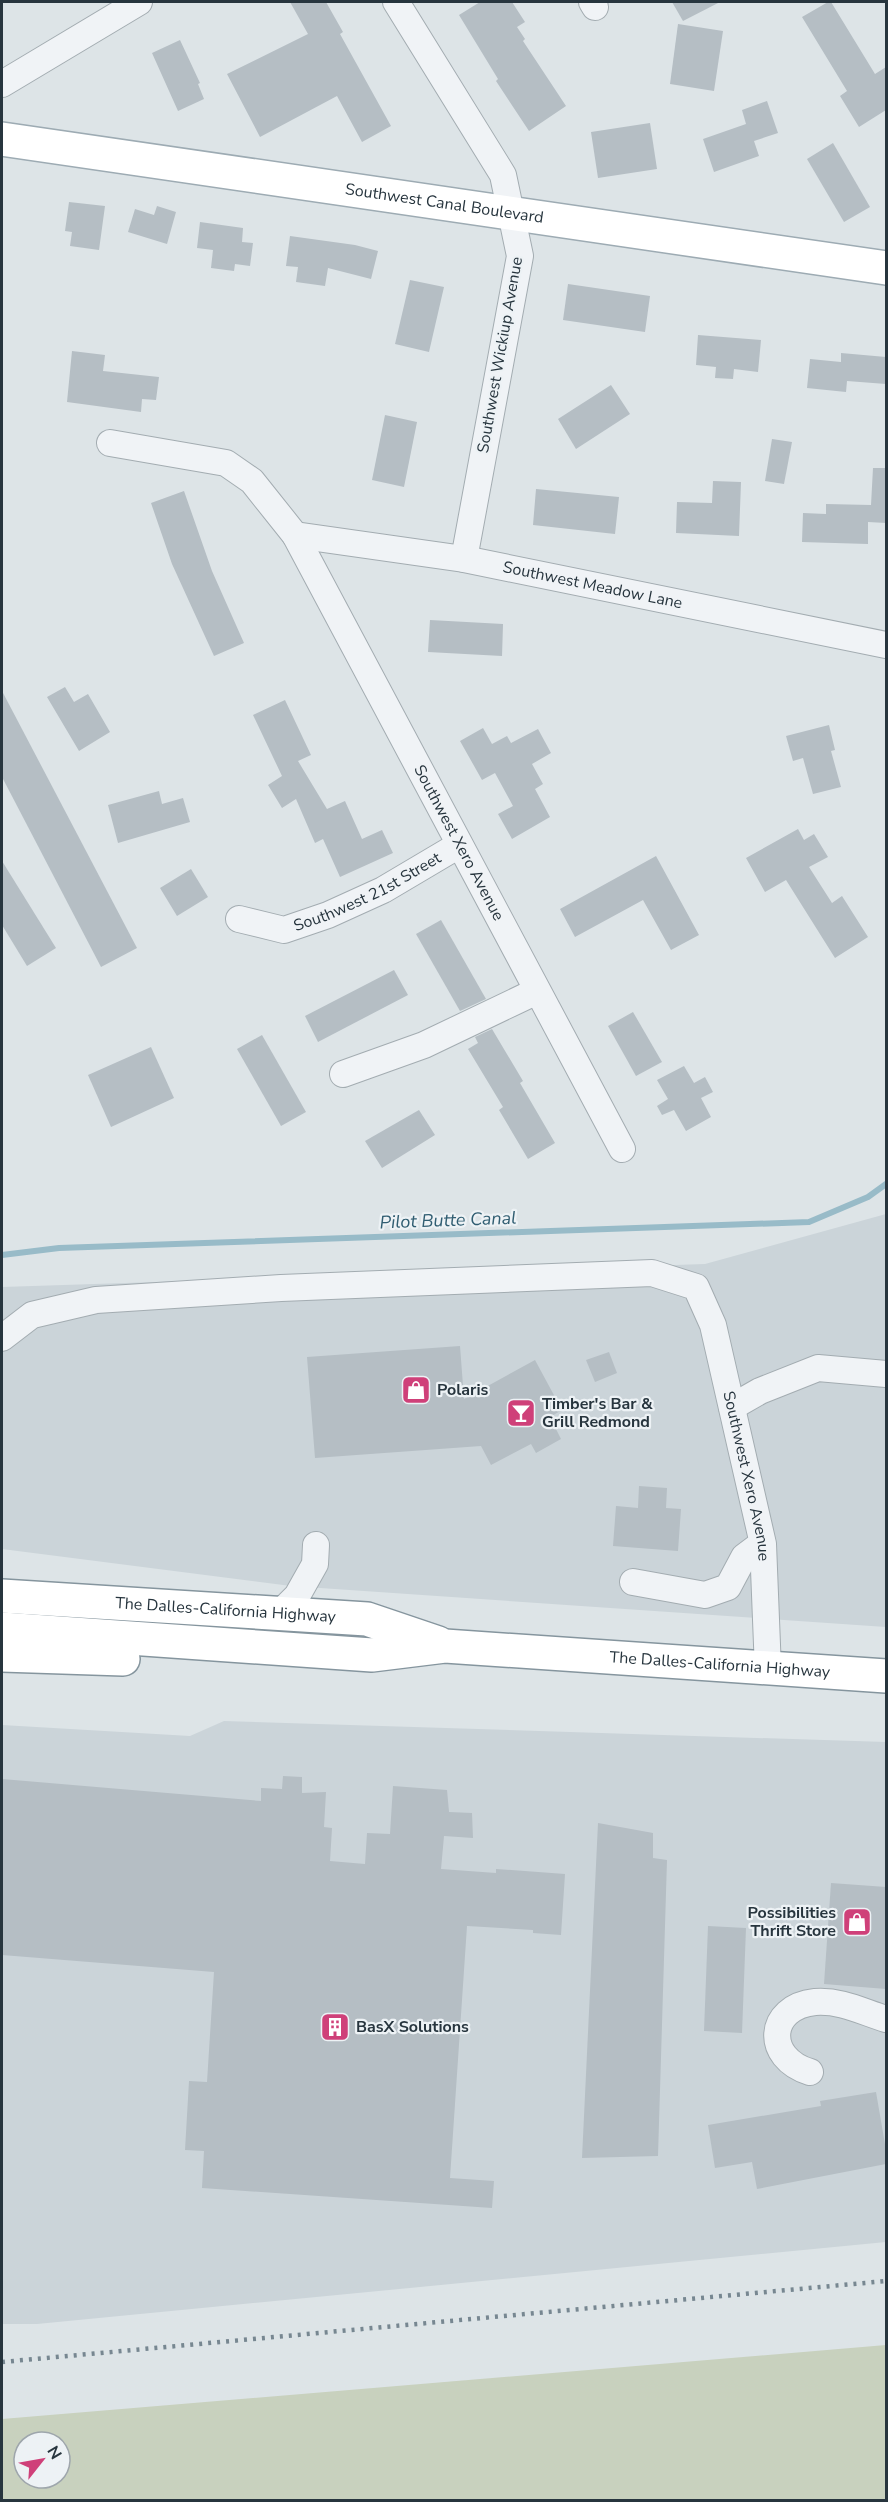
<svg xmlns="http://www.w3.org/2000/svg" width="888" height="2502" font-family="'Nunito Sans',sans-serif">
	<rect width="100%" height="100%" fill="#dde4e7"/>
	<g fill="#cbd4d9">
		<path d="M886,1214V1627L291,1586L2,1549V1287L705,1264Z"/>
		<path d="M224,1721L886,1742V2242L37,2324H2V1725L190,1736Z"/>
	</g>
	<path fill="#c8d1be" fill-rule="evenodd" d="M886,2345V2500H2V2419ZM24,2442H60V2478H24Z"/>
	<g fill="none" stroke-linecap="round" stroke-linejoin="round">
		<path stroke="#98bbc8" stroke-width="6" d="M2,1255L59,1248L809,1222L868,1197L886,1184"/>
	</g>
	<g fill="#b5bec4">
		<path d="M290,2H326L343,32L340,34L391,126L362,142L337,96L260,137L227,74L308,34Z"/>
		<path d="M480,2H512L525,22L517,27L525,39L523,41L566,106L529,131L496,81L498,79L459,15Z"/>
		<path d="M672,2H720L683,21Z"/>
		<path d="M828,2H831L875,74L886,67V110L859,127L840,96L847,91L802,17Z"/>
		<path d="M678,24L723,31L714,91L670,84Z"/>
		<path d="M180,40L200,83L198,84L204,99L178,111L152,53Z"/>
		<path d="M767,101L778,133L754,141L759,156L714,172L703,139L746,124L742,110Z"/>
		<path d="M650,123L657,169L598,178L591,132Z"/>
		<path d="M833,143L870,207L844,222L807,159Z"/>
		<path d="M69,202L105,206L99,250L70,246L72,232L65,231Z"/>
		<path d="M157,206L176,212L167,244L128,232L135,209L154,215Z"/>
		<path d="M200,222L243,228L242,242L253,243L250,266L235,264L234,271L211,268L213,250L197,248Z"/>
		<path d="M290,236L355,245L378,251L371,279L328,268L325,286L296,282L298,267L286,266Z"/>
		<path d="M410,280L444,287L429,352L395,344Z"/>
		<path d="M568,284L650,296L645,332L563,320Z"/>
		<path d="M698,335L761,340L758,372L734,369L733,379L715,378L716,367L696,365Z"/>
		<path d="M72,351L105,355L103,371L159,377L156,400L142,399L141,412L67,402Z"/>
		<path d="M841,353L886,357V384L847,381L846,392L807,388L810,359L841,362Z"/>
		<path d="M611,385L630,414L576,449L558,419Z"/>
		<path d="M385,415L417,422L404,487L372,480Z"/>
		<path d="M772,439L792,442L784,484L765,481Z"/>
		<path d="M873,468H886V523L868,522V544L802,542L803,513L826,514V504L871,505Z"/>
		<path d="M713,481L741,482L739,536L676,533L677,502L712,503Z"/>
		<path d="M536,489L619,497L615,534L533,525Z"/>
		<path d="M184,491L212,571L244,643L214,656L172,564L151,503Z"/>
		<path d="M430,620L503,624L502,656L428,652Z"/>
		<path d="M65,687L74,702L88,694L110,732L79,751L47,697Z"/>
		<path d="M2,691L137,948L101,967L2,777Z"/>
		<path d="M285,700L311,755L298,761L327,809L345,801L362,839L382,830L393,853L340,877L323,839L315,843L296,799L282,808L268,785L282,776L253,715Z"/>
		<path d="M829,725L835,750L831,751L841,787L813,794L803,758L793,761L786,736Z"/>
		<path d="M483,728L492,744L507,736L511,743L538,729L551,753L532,764L543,784L535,789L550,817L512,839L498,814L513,806L495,773L482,780L460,741Z"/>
		<path d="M159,791L162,804L183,798L190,822L118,843L108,805Z"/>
		<path d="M798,829L804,840L814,834L828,857L809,867L832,903L842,896L868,937L835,958L786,880L765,892L746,858Z"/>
		<path d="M656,856L699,935L671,950L643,900L575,937L560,909Z"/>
		<path d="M2,861L56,948L27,966L2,925Z"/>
		<path d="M191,869L208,897L177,916L160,888Z"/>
		<path d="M441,920L486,999L460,1011L416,934Z"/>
		<path d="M394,970L408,995L318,1042L305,1016Z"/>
		<path d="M633,1012L662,1062L636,1076L608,1026Z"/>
		<path d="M492,1029L523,1081L520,1083L555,1143L528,1159L499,1110L503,1107L468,1049L478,1043L475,1037Z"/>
		<path d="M262,1035L306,1112L281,1126L237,1049Z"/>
		<path d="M151,1047L174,1098L111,1127L88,1075Z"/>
		<path d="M684,1066L694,1083L705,1077L713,1092L701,1098L711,1117L686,1131L674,1110L662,1115L657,1106L668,1099L657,1080Z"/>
		<path d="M419,1110L435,1135L382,1168L365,1141Z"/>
		<path d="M460,1346L464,1399L535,1360L562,1410L550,1417L561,1439L536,1453L531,1444L491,1465L481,1446L315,1458L307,1357Z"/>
		<path d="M609,1352L617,1373L595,1382L586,1360Z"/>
		<path d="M639,1486L667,1488L666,1508L681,1509L678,1551L613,1546L616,1506L638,1508Z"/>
		<path d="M283,1776L302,1777V1793L326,1792L324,1827L332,1828L330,1861L365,1864L367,1833L390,1834L393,1786L447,1790L449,1812L472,1813L473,1838L444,1836L441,1869L496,1873V1869L565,1874L561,1935L533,1933V1930L467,1926L450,2178L494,2181L492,2208L202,2188L204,2151L185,2150L189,2081L207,2082L214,1972L2,1955V1779L261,1801V1788L282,1789Z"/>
		<path d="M598,1823L653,1833V1858L667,1860L658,2156L582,2158Z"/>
		<path d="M831,1883L886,1887V1989L824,1984Z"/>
		<path d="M708,1926L746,1928L742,2033L704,2031Z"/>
		<path d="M876,2092L886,2150V2164L757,2189L752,2162L715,2168L708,2125L821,2106L820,2101Z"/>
	</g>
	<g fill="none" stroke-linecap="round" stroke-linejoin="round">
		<g stroke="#a3acb1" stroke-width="28">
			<g id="minor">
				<path d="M396,2L503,175L520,256L464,559"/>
				<path d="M592,2L595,7"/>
				<path d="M2,84L139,2"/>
				<path id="s1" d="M110,443L226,463L252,481L295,535L622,1149"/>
				<path id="s2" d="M295,535L464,559L886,645"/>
				<path id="s3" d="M239,919L284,930L328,915L383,890L459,845"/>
				<path d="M343,1074L424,1045L537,991"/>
				<path id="s4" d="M2,1338L32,1315L96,1300L281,1288L652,1273L696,1287L713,1325L763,1544L768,1670"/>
				<path d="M732,1407L760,1391L818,1368L886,1374"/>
				<path d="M633,1582L705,1595L728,1587L744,1557L756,1548L763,1552"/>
				<path d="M279,1614L297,1596L315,1564L316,1545"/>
				<path d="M810,2072C764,2058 767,2007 815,2002C841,2000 863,2012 886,2019"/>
			</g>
		</g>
		<g stroke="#9dabb3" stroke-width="36">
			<g id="major">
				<path id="s5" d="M2,139L886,268"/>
			</g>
		</g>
		<g stroke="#85959e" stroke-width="36">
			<g id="highway">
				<path id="s6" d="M2,1596L367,1619L438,1643"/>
				<path id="s7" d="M2,1629L372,1655L445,1646L886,1676"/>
				<path d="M2,1655L123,1659"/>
			</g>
		</g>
		<use href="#minor" stroke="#f0f3f6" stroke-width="26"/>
		<use href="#major" stroke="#fff" stroke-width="33"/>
		<use href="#highway" stroke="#fff" stroke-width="33"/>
		<path stroke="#778791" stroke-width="4.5" stroke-dasharray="3 6" stroke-linecap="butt" d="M2,2362L886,2281"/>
	</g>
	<defs>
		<g id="shop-square" transform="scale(1.5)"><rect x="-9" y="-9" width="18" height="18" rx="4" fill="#cf4079" stroke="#edf2f5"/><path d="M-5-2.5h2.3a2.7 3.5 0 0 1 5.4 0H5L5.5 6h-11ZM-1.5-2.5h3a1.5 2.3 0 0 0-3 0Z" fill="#fff"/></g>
		<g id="bar-square" transform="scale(1.5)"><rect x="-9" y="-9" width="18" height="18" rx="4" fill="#cf4079" stroke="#edf2f5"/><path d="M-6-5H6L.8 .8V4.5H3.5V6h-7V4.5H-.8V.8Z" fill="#fff"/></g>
		<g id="building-square" transform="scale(1.5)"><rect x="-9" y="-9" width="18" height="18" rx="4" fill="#cf4079" stroke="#edf2f5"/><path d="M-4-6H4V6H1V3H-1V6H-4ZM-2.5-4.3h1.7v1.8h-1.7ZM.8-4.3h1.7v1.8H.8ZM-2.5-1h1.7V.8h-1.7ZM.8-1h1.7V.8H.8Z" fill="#fff"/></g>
	</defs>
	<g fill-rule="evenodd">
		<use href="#shop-square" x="416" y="1390"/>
		<use href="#bar-square" x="521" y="1413"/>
		<use href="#shop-square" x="857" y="1922"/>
		<use href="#building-square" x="335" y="2027"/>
	</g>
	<g text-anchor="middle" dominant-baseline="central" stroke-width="4.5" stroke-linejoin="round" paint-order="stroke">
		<g font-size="16" fill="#27353e" stroke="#edf2f5">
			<text stroke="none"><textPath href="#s5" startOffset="447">Southwest Canal Boulevard</textPath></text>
			<text transform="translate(500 355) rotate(-80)">Southwest Wickiup Avenue</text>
			<text stroke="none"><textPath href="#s2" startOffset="302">Southwest Meadow Lane</textPath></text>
			<text stroke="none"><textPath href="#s1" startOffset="567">Southwest Xero Avenue</textPath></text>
			<text stroke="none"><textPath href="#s3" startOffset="138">Southwest 21st Street</textPath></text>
			<text stroke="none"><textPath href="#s4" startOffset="903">Southwest Xero Avenue</textPath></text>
			<text stroke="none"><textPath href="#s6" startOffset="224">The Dalles-California Highway</textPath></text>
			<text stroke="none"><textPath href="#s7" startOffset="720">The Dalles-California Highway</textPath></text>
		</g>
		<g font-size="16" font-weight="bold" fill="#27353e" stroke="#edf2f5" text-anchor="start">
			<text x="437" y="1390">Polaris</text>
			<text x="542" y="1404">Timber's Bar &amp;<tspan x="542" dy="18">Grill Redmond</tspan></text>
			<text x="836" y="1913" text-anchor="end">Possibilities<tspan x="836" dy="18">Thrift Store</tspan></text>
			<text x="356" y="2027">BasX Solutions</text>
		</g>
		<g font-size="18" font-style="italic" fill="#315e72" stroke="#edf2f5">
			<text transform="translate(448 1220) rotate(-2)">Pilot Butte Canal</text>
		</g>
	</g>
	<rect width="888" height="2502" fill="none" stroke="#27353e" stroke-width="6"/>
	<g transform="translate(42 2460) rotate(59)"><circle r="28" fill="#edf2f5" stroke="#9ea6ac" stroke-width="1.5"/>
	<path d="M0-4.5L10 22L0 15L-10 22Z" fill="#cf4079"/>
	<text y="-9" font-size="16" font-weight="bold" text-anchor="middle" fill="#27353e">N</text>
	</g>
</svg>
